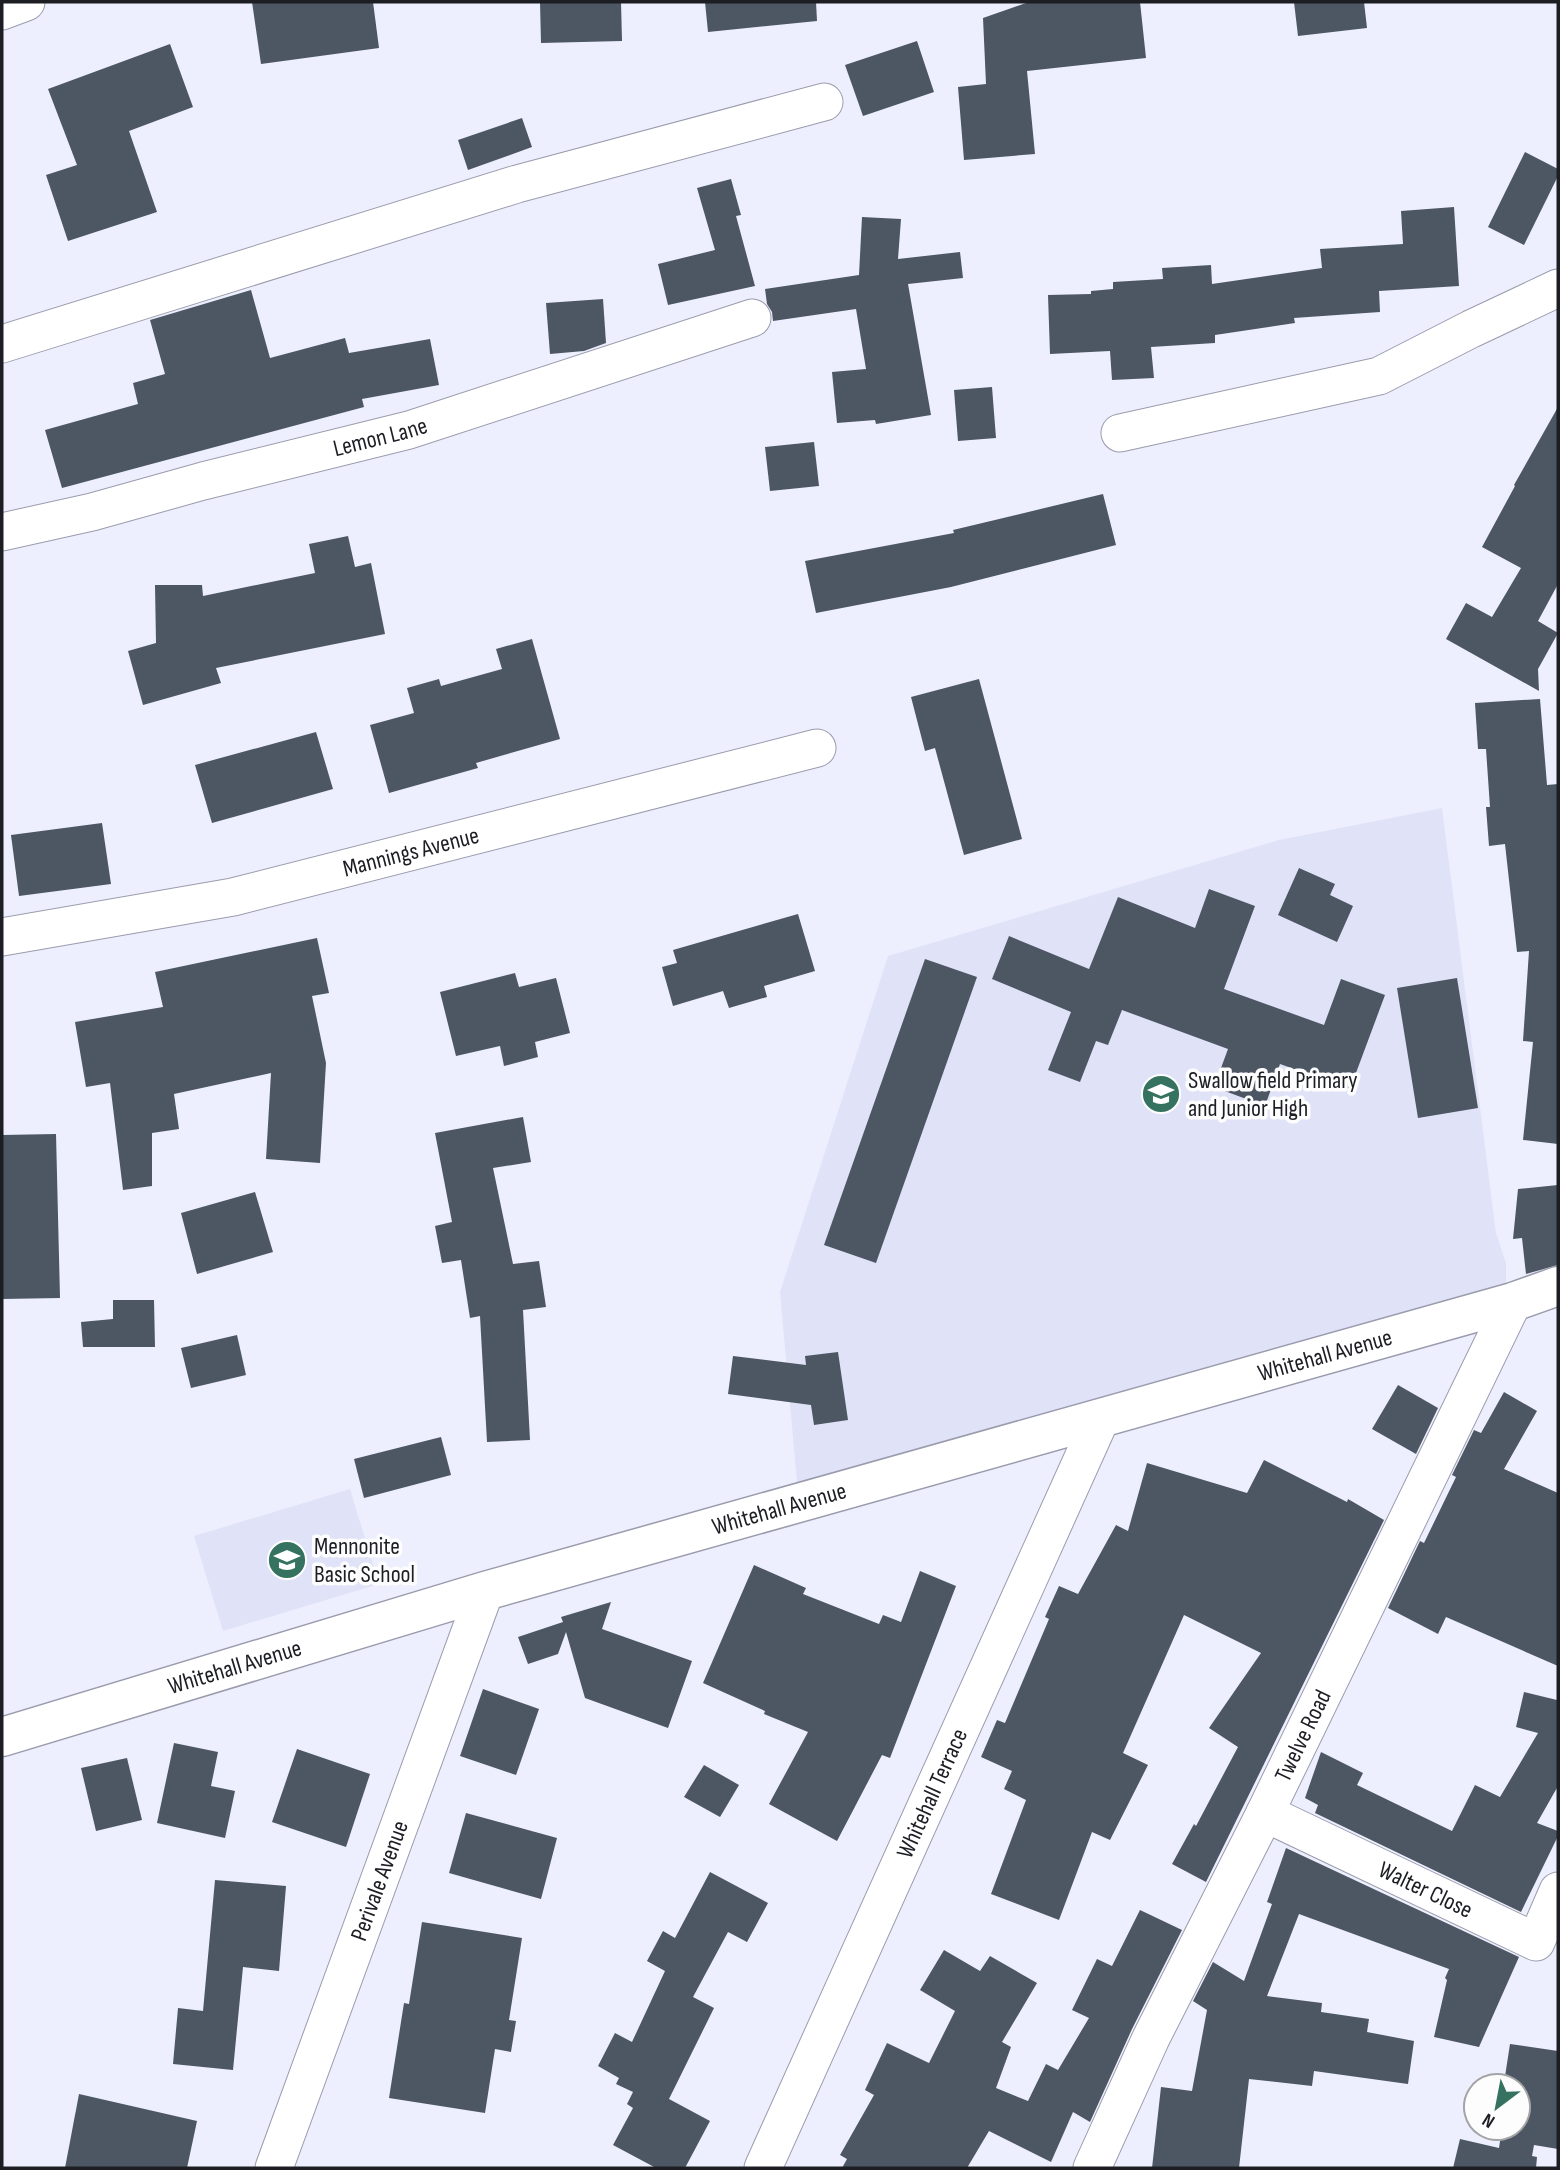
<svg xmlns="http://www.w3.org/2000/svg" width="1560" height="2170" font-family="'Sofia Sans Condensed',sans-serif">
	<rect width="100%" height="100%" fill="#edeffe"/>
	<g fill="#e0e3f8">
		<path d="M1442,808L1496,1233L1506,1263V1290L798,1494L780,1292L888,956L1279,840Z"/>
		<path d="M350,1489L379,1584L223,1631L194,1536Z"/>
	</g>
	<g fill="#4d5663">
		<path d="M252,2H373L379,48L261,64Z"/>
		<path d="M540,2H621L622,41L541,43Z"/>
		<path d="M705,2H816L817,21L708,32Z"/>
		<path d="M1029,2H1140L1146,58L1027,71L1035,154L964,160L958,87L986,84L983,18Z"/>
		<path d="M1294,2H1364L1367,28L1298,36Z"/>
		<path d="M917,41L934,92L863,116L845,65Z"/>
		<path d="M170,44L193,107L129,131L157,212L68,241L46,175L77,165L48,89Z"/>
		<path d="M522,118L532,147L468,170L458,140Z"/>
		<path d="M1525,152L1558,169V176L1524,245L1488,227Z"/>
		<path d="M731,179L741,215L736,216L755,286L668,305L658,264L715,250L697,188Z"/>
		<path d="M1454,207L1459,286L1379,291L1380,312L1294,318L1295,323L1215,335V343L1151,347L1154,378L1112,380L1110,351L1050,354L1048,295L1091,294V291L1113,289V282L1163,279L1162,268L1211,265L1212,284L1322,268L1320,249L1403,244L1401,211Z"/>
		<path d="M862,217L901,219L898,259L960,252L963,278L908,284L931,415L876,424L875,420L837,423L832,372L866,369L856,309L773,321L772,312L767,304L765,289L859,275Z"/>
		<path d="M251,290L270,358L345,338L349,353L430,339L439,385L362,399L364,407L62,488L45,430L138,404L133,383L165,374L150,320Z"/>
		<path d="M603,299L606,343L584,351L550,354L546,303Z"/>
		<path d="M992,387L996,438L958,441L954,390Z"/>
		<path d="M1558,407V584L1538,621L1558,633L1538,669L1539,691L1446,639L1466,603L1492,617L1521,568L1482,547L1515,486L1514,485Z"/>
		<path d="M814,442L819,486L770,491L765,447Z"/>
		<path d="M1103,494L1116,545L951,587L816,613L805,561L954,533L953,530Z"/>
		<path d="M348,536L355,567L371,563L385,634L216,668L221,683L143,705L128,651L156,643L155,585H202L203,596L315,573L309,544Z"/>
		<path d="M532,639L560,739L476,763L478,768L389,793L370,725L414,713L407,688L439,679L441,686L502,669L496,649Z"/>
		<path d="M979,679L1022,839L964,855L935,748L925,751L911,697Z"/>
		<path d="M1540,699L1547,785L1558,784V1144L1523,1140L1533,1042L1523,1041L1529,951L1517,952L1505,844L1489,846L1486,807H1490L1486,749H1478L1475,703Z"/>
		<path d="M316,732L333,789L212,823L195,765Z"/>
		<path d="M102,823L111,884L19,896L11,835Z"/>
		<path d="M1299,868L1335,884L1330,895L1353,906L1337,942L1278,915Z"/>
		<path d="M1209,889L1255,906L1224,989L1324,1025L1341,979L1385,995L1350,1089L1280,1064L1265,1106L1214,1087L1228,1049L1122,1010L1108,1045L1096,1041L1080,1082L1048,1070L1071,1012L992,979L1009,936L1089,969L1118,897L1195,928Z"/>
		<path d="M798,914L815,971L764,986L767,997L729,1008L723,991L673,1006L662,967L677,963L673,950Z"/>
		<path d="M317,938L329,993L312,996L326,1063L320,1163L266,1159L271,1073L174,1094L179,1129L152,1133V1186L123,1190L110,1083L86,1087L75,1022L163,1007L155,972Z"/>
		<path d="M925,959L977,977L876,1263L824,1245Z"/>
		<path d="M515,973L519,987L556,978L570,1033L535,1042L538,1057L504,1066L500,1046L456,1056L440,992Z"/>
		<path d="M1457,978L1478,1108L1418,1118L1397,988Z"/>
		<path d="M523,1117L531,1162L493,1168L513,1264L539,1261L546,1307L523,1310L530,1440L487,1442L480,1316L470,1318L461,1260L442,1263L435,1226L452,1222L435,1133Z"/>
		<path d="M56,1134L60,1298L2,1299V1135Z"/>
		<path d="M1558,1185V1265L1526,1274L1522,1238L1513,1239L1518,1189Z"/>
		<path d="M255,1192L273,1252L197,1274L181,1213Z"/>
		<path d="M113,1300H154L155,1347H83L81,1322L113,1319Z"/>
		<path d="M237,1335L246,1375L191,1388L181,1348Z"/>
		<path d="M838,1352L848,1420L814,1425L811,1405L728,1394L733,1356L806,1365L805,1356Z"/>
		<path d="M1398,1385L1438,1408L1416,1454L1372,1429Z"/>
		<path d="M1504,1392L1537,1411L1504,1469L1558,1493V1666L1446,1617L1438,1634L1388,1608L1420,1541L1424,1543L1456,1477L1452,1475L1474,1430L1481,1433Z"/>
		<path d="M441,1437L451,1475L364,1498L354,1459Z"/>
		<path d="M1264,1460L1347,1502L1348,1499L1384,1520L1206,1882L1172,1864L1194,1824L1196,1826L1238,1747L1209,1728L1261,1653L1184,1615L1123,1753L1148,1765L1110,1840L1092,1832L1059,1920L991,1894L1026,1800L1004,1789L1012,1771L981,1757L997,1720L1005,1723L1049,1619L1045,1617L1059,1586L1078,1594L1116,1525L1128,1531L1147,1463L1247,1493Z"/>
		<path d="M754,1565L806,1588L803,1594L879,1624L883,1615L901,1622L920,1571L956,1586L890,1758L882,1755L837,1841L769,1804L808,1732L764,1714L765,1711L703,1683Z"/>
		<path d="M611,1602L602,1629L692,1661L668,1728L585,1698L566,1632L558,1654L528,1664L518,1637L563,1622L561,1617Z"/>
		<path d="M483,1689L539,1709L516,1775L460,1756Z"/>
		<path d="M1524,1692L1557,1700L1558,1698V1786L1537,1823L1558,1831V1836L1521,1912L1315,1813L1318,1805L1305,1798L1321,1752L1363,1773L1357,1785L1452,1831L1475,1785L1500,1797L1538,1733L1516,1727Z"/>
		<path d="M174,1743L218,1752L211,1786L235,1791L225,1838L157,1823Z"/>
		<path d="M297,1749L370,1774L346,1847L272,1822Z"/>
		<path d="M127,1758L142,1820L96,1831L81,1768Z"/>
		<path d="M704,1765L739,1785L720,1817L684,1797Z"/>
		<path d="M466,1813L557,1838L541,1899L449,1873Z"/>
		<path d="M1286,1848L1519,1957L1479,2047L1434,2037L1447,1980L1445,1978L1449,1969L1299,1914L1267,1996L1322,2003L1321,2012L1369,2019L1367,2032L1414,2041L1408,2084L1314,2071L1312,2086L1249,2079L1239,2168H1152L1161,2087L1192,2091L1207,2010L1193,2001L1213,1962L1244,1981L1272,1904L1267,1902Z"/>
		<path d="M710,1872L768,1903L747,1942L728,1932L693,1997L714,2008L669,2099L710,2121L685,2168H656L613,2145L633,2108L627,2104L633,2092L616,2084L619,2078L598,2066L615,2033L632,2042L665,1971L647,1961L663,1931L675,1938Z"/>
		<path d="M215,1880L286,1886L279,1971L243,1967L233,2070L173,2064L178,2008L203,2011Z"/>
		<path d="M1140,1910L1182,1930L1132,2029L1090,2122L1073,2112L1051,2162L989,2131L967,2168H842L847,2159L840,2155L874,2095L865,2090L887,2043L929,2063L955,2011L920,1990L944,1950L980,1971L990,1956L1037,1983L1002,2042L1011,2047L996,2088L1028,2101L1046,2064L1058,2070L1089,2018L1072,2010L1097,1959L1112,1966Z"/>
		<path d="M422,1922L522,1938L509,2020L516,2021L511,2052L495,2049L485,2113L389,2098L404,2003L409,2004Z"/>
		<path d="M1510,2044L1558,2051V2149L1534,2145L1532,2156L1537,2157L1536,2168H1453L1460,2139L1499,2148L1502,2128H1518V2086H1508V2083H1504Z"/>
		<path d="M79,2094L197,2121L187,2168H65Z"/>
	</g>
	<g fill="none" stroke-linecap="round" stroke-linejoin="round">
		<g stroke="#9a9cad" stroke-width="39">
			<g id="minor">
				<path d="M2,11L26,2"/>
				<path d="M2,344L517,184L824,102"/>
				<path d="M1120,433L1379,376L1471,329L1558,288"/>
				<path id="s1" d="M2,532L92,512L203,481L409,430L752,318"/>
				<path id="s2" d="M2,937L233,897L817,748"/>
				<path id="s3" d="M1265,1813L1536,1942L1558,1891"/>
				<path id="s4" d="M274,2168L485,1591"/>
				<path id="s5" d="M763,2168L1101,1418"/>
				<path id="s6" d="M1092,2168L1151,2038L1265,1813L1513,1302"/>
			</g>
		</g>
		<g stroke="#9a9cad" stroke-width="41">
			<g id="tertiary">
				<path id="s7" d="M2,1737L485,1591L1513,1302L1558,1286"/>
			</g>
		</g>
		<use href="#minor" stroke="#fff" stroke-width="37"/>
		<use href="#tertiary" stroke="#fff" stroke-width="38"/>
	</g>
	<defs>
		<g id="school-disc" transform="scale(2.0125)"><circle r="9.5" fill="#357360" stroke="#fdfdfd"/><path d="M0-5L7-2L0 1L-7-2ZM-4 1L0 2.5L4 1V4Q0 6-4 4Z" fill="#fff"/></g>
	</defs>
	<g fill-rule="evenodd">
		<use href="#school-disc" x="1161" y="1094"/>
		<use href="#school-disc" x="287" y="1560"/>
	</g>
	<g text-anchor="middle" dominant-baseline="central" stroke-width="7" stroke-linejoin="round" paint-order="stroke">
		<g font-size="24" fill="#1d1e24" stroke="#fdfdfd">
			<text stroke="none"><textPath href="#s1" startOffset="390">Lemon Lane</textPath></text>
			<text stroke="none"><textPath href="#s2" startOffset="418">Mannings Avenue</textPath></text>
			<text stroke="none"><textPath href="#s7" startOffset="1377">Whitehall Avenue</textPath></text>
			<text stroke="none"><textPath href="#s7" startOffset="810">Whitehall Avenue</textPath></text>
			<text stroke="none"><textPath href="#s7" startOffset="243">Whitehall Avenue</textPath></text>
			<text stroke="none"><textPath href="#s6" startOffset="481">Twelve Road</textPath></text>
			<text stroke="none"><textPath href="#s5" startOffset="411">Whitehall Terrace</textPath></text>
			<text stroke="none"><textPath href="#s4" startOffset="306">Perivale Avenue</textPath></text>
			<text stroke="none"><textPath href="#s3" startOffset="178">Walter Close</textPath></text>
		</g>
		<g font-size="24" fill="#1d1e24" stroke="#fdfdfd" text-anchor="start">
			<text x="1188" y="1080">Swallow field Primary<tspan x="1188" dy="28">and Junior High</tspan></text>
			<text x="314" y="1546">Mennonite<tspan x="314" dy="28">Basic School</tspan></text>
		</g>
	</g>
	<rect width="1560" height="2170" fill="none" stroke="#1d1e24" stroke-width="7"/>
	<g transform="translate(1497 2107) rotate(212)"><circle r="33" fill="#fdfdfd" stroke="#a3a4a6" stroke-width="2"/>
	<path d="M0-5L12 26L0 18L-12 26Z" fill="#357360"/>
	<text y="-10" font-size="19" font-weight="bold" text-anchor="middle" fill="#1d1e24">N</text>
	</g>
</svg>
